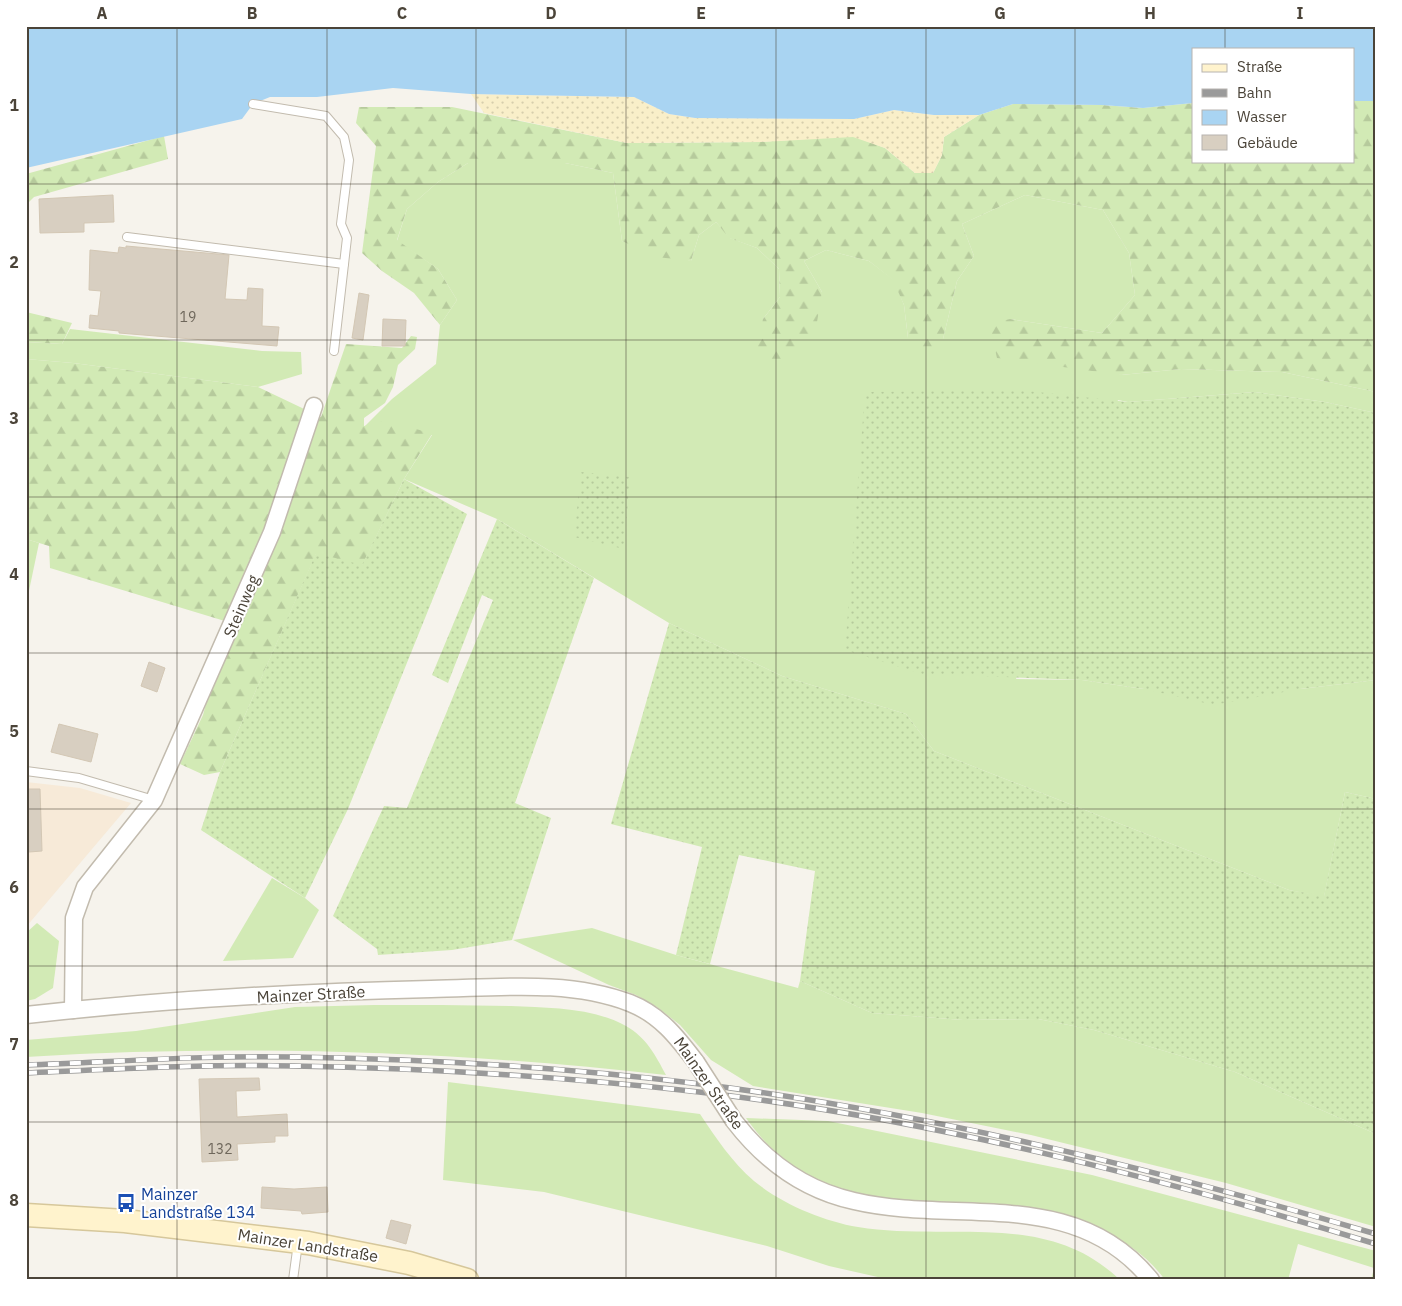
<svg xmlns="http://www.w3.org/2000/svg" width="1402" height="1306" font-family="'IBM Plex Sans',sans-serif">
	<defs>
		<pattern id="forest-firs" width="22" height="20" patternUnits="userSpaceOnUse" patternTransform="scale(1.25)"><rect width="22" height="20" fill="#d2eab5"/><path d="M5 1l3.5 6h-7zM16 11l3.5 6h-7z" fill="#b6ca9c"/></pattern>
		<pattern id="sand-dots" width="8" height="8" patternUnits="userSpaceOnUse" patternTransform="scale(1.25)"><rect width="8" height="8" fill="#f9efc9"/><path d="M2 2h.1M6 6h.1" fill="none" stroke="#d7cead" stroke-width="1.8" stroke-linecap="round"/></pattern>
		<pattern id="garden-dots" width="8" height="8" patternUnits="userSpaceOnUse" patternTransform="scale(1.25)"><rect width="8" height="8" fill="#d2eab5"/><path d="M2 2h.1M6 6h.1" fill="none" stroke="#b6ca9c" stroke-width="1.8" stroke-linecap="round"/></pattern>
	</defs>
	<rect width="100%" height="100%" fill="#f6f3ec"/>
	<path fill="#f7ead8" d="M26,782L80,788L131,803L26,927Z"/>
	<g fill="#d2eab5">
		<path d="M468,163H565L613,173L622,241L691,261L699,235L716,222L730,238L757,248L779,269L780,297L763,319L822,292L804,261L826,250L869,261L894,280L904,305L908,338L943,339L957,281L974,256L962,224L1025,195L1103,210L1129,253L1135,295L1102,333L1010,319L1121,375L1181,369L1282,372L1376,392V413L1325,402L1255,392L1128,402L1118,400L1016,679L1082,680L1144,689H1300L1376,680V799L1345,792L1324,897L1289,890L934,751L906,714L782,676L669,623L497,519L404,479L432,435L364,427L392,399L436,364L440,325L457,300L438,269L397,241L407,209L438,182Z"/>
		<path d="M70,329L262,351L301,352L302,374L258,387L73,363L26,359V342L62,344Z"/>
		<path d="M26,539L39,543L26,605Z"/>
		<path d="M272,878L305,898L319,910L293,958L223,961Z"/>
		<path d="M37,923L59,941L53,988L35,999L26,1001V933Z"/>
		<path d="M592,928L676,955L798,988L800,981L872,1013L963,1020L1038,1019L1094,1030L1235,1072L1376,1134V1227L1226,1183L1031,1135L922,1113L753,1086L711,1060L680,1025L657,1007L636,995L609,985L513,940Z"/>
		<path d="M374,1005C419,1005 465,1005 511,1006C548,1008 592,1007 626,1026C646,1037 656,1056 666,1075C453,1051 240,1044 26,1057V1040L136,1031L295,1007Z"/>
		<path d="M448,1082L700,1114C716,1138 732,1162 754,1181C782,1204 823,1221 858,1227C948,1242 1047,1209 1120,1280H891L829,1266L767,1246L544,1192L443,1180Z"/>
		<path d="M746,1118L828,1121L1092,1175L1376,1251V1280H1371L1374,1268L1298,1244L1288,1280H1165C1149,1258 1128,1243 1104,1231C1082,1221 1059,1213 1036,1209C1014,1204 990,1205 968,1204C879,1200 801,1197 746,1118Z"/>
	</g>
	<g fill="url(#forest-firs)">
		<path d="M1353,101H1376V392L1282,372L1181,369L1121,375L997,358L989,324L1010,319L1102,333L1135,295L1129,253L1103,210L1025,195L962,224L974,256L957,281L943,339L928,353L908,338L904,305L893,280L869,261L826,250L804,261L822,292L817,322L797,353L767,366L757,349L763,319L780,297L779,269L757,248L729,238L716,222L699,235L691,261L657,257L622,241L613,173L565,163H468L438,182L407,209L397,240L438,269L457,300L440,325L414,293L382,271L362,253L376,146L356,123L359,107H452L627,143L760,142L853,136L885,148L915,173H933L942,155L944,137L979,115L1013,104L1102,105L1143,108L1193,103V161H1353Z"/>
		<path d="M164,136L168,159L34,197L26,205V174Z"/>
		<path d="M26,312L72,323L62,344L26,342Z"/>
		<path d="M411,336L417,337L415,349L398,365L393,387L385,403L364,418V426L388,420L432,434L404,479L362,566L316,554L220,772L204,775L180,764L203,715L228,622L50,568L49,546L26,539V359L73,363L258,387L321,417L346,344L402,348Z"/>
	</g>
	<path fill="url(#sand-dots)" d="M471,94L634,97L669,114L695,118L854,119L894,110L934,115H979L944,137L942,155L933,173H915L885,148L853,137L760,142L627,143L484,113Z"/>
	<g fill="url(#garden-dots)">
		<path d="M1019,390L1128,402L1255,392L1325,402L1376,413V680L1300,689L1214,705L1144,689L1082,680L922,674L845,650L865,392Z"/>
		<path d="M581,472L630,477L624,549L574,537Z"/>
		<path d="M404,479L467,514L348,809L305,898L201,830L220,772L316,553L362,565Z"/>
		<path d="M497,519L594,578L515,803L551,818L512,940L452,950L378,955L377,949L333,916L384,806L407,808L493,600L482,595L448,683L432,675Z"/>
		<path d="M669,623L782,676L906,714L934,751L1289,890L1324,896L1345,792L1376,799V1134L1235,1072L1094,1030L1038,1019L963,1020L872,1013L800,981L815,871L739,855L710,964L676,955L702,847L611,824Z"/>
	</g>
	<path fill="#a9d4f2" d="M26,26H1376V101H1353V49H1193V103L1143,108L1102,105L1013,104L979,115H934L894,110L854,119L695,118L669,114L634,97L471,94L393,88L317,97H270L253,104L242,119L26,168Z"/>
	<g fill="#d8cfc1" stroke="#d3c7b4">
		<path d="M113,195L114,222L84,223V232L40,233L39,199Z"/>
		<path d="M126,246L229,255L225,299L247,300L248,288L263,289L262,326L279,327L277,346L119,333V331L89,328L90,315L98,316L101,291L89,290L90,250L118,253L119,247L126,248Z"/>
		<path d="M359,293L369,295L363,340L352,338Z"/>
		<path d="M383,319L406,320L405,346H382Z"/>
		<path d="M149,662L165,668L157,692L141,686Z"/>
		<path d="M59,724L98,734L91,762L51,752Z"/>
		<path d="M28,789H40L42,851L29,852Z"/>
		<path d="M259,1078L260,1090L236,1091L237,1117L287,1114L288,1136H275V1142L237,1144L238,1160L202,1162L199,1079Z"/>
		<path d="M262,1187L294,1189L327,1187L328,1212L302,1214L301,1211L261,1208Z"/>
		<path d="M391,1220L411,1225L406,1244L386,1238Z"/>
	</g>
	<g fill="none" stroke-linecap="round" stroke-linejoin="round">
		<g stroke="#c2bbae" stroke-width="10">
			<g id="service">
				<path d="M253,104L326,116L344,137L349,160L341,224L347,238L334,351"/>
				<path d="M127,237L344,264"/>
				<path d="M26,771L79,778L154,800"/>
				<path d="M293,1280L298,1243"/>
			</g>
		</g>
		<g stroke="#c2bbae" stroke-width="19">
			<g id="minor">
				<path d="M73,1010L74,918L85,887L154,800L272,532L314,406"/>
				<path d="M26,1015C160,1000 296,992 431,989C496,988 567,979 630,1003C660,1015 677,1037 696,1062"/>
				<path d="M734,1121C764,1160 804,1190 854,1201C955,1225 1075,1185 1151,1280"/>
			</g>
		</g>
		<g stroke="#d6c79b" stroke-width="25">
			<path id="secondary" d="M26,1215L125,1221L308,1243L409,1263L467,1280"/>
		</g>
		<use href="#service" stroke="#fff" stroke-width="8"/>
		<use href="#minor" stroke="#fff" stroke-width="16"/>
		<use href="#secondary" stroke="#fff3cd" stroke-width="22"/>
		<g stroke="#9a9a9a" stroke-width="5.5">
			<g id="rail">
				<path d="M26,1065C115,1062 205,1055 294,1057C427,1059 560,1067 692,1083C925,1112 1151,1168 1376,1234"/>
				<path d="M26,1073C115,1069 205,1064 294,1066C430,1068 565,1077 699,1092C930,1119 1154,1176 1376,1244"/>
			</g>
		</g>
		<use href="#rail" stroke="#fff" stroke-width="4" stroke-dasharray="11" stroke-linecap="butt"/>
		<g stroke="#c2bbae" stroke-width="19" stroke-linecap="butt">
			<path id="minor-bridge" d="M696,1062L734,1121"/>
		</g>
		<use href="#minor-bridge" stroke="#fff" stroke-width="16"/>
	</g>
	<path fill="none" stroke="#4b4439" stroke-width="1" stroke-opacity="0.55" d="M177,26V1280M327,26V1280M476,26V1280M626,26V1280M776,26V1280M926,26V1280M1075,26V1280M1225,26V49M1225,161V1280M26,184H1376M26,340H1376M26,497H1376M26,653H1376M26,809H1376M26,966H1376M26,1122H1376"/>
	<defs>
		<g id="bus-bare" transform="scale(1.5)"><path d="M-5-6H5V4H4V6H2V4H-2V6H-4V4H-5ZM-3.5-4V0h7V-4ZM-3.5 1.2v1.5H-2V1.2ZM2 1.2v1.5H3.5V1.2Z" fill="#1a4fb4" stroke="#fff" stroke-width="2.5" paint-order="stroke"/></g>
	</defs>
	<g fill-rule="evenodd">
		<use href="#bus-bare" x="126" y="1203"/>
	</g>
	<g text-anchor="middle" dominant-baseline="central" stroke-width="4" stroke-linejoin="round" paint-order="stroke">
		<g font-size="14" fill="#6e675b">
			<text x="188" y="317">19</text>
			<text x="220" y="1149">132</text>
		</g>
		<g font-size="16" fill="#4b4439" stroke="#fff">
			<text transform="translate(241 606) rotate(-67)">Steinweg</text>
			<text transform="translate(311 994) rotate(-3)">Mainzer Straße</text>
			<text transform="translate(709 1083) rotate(55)">Mainzer Straße</text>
			<text transform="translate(308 1245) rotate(9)">Mainzer Landstraße</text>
		</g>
		<g font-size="16" fill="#164399" stroke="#fff" text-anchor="start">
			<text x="141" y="1194">Mainzer<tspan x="141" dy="18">Landstraße 134</tspan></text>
		</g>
	</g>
	<rect width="1402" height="1306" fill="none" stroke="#ffffff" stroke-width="55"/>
	<rect x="1192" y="48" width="162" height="115" fill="#ffffff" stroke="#b7b4b0"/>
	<rect x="1202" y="64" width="25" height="8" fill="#fff3cd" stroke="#b7b4b0"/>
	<text x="1237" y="72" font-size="15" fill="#4b4439">Straße</text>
	<rect x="1202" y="89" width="25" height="8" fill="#9a9a9a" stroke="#b7b4b0"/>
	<text x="1237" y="98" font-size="15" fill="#4b4439">Bahn</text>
	<rect x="1202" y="110" width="25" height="15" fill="#a9d4f2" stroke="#b7b4b0"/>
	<text x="1237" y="122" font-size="15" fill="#4b4439">Wasser</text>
	<rect x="1202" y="135" width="25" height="15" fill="#d8cfc1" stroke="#b7b4b0"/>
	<text x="1237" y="148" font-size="15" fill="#4b4439">Gebäude</text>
	<rect x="28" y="28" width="1346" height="1250" fill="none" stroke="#4b4439" stroke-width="2"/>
	<g font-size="16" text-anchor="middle" font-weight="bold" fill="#4b4439">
		<text x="102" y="19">A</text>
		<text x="252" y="19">B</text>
		<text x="402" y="19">C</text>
		<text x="551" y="19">D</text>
		<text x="701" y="19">E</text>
		<text x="851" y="19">F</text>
		<text x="1000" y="19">G</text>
		<text x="1150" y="19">H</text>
		<text x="1300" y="19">I</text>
		<text x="14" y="111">1</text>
		<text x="14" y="268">2</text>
		<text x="14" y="424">3</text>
		<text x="14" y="580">4</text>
		<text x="14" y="737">5</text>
		<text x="14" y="893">6</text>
		<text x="14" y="1050">7</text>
		<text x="14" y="1206">8</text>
	</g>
</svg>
